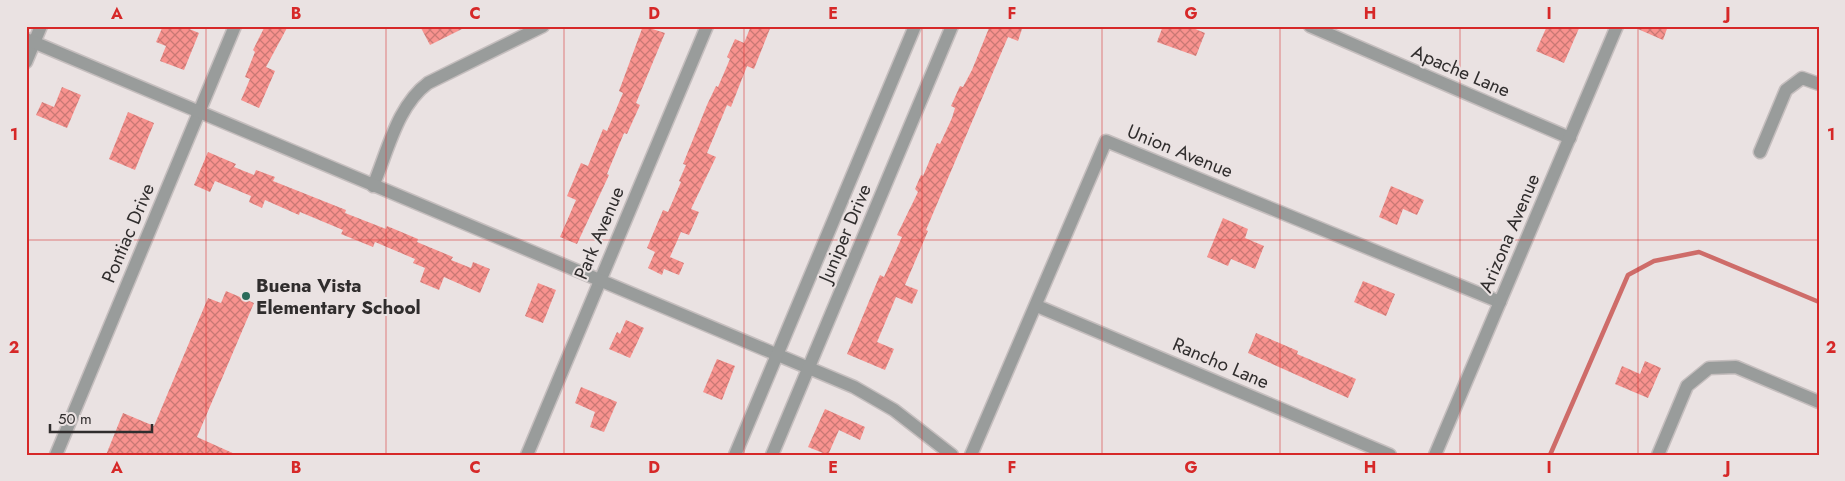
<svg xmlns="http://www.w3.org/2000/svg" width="1845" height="481" font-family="Jost,sans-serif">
	<defs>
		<pattern id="building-cross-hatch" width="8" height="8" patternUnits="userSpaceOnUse" patternTransform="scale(1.25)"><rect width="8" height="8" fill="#f8928e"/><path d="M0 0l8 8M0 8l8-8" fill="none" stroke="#c97874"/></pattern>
	</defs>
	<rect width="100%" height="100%" fill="#eae2e2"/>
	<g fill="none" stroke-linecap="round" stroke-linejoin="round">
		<path stroke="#ce6c69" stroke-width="4.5" d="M1550,455L1628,275L1654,261L1699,252L1819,302"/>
	</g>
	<g fill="url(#building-cross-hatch)">
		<path d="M163,26H182L199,33L184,70L160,61L166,46L156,42Z"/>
		<path d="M265,26H288L266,67L275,71L259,108L241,100L250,79L245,77L255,52L253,50Z"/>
		<path d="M420,26H468L430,45Z"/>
		<path d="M643,26L665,33L636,103L640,105L627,134L624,133L607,174L609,175L577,244L560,237L576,200L567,196L581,163L588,166L603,129L607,131L623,93L619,91Z"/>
		<path d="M751,26H771L754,69L747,66L731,107L727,105L707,153L716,157L691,209L699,212L689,235L681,232L670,257L684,263L679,275L664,269L662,275L648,268L655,252L647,248L663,210L668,212L681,182L679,181L686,165L683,164L707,105L716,86L718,87L730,59L727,57L735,39L744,43Z"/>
		<path d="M984,26H1023L1018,41L1008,37L926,230L928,231L905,285L918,290L912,304L896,297L877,342L894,349L885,370L847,354L880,275L884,277L902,237L897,235L918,192L915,189L921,175L923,176L937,143L940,144L952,118L955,108L951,106L960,86L963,87L972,70L989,28Z"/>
		<path d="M1163,26H1188L1205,33L1196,56L1157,42Z"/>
		<path d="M1547,26H1580L1564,63L1536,51Z"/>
		<path d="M1631,26H1668L1663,40Z"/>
		<path d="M62,87L81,95L67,128L36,115L42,102L54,107Z"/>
		<path d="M128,112L154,123L135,170L109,159Z"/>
		<path d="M208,152L236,164L234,167L254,175L256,170L275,177L273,181L346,210L345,213L386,229L387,226L418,239L417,242L453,257L451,260L471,268L473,262L490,269L480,293L444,277L439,290L420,282L425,268L413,263L415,259L375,242L373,247L341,234L343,230L300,212L299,215L265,200L262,208L249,202L251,196L215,181L210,192L194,185Z"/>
		<path d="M1391,186L1424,200L1417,215L1403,209L1397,225L1379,217Z"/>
		<path d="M1223,218L1248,229L1245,238L1264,246L1255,269L1231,259L1228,266L1207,257Z"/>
		<path d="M1363,281L1395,294L1386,316L1354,302Z"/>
		<path d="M538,283L556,290L543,323L525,316Z"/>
		<path d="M226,291L254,303L197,437L237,455H106L123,413L154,426L208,298L221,303Z"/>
		<path d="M626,320L644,328L630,358L609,349L617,332L620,334Z"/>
		<path d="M1256,333L1298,351L1297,354L1356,379L1348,398L1248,353Z"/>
		<path d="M717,359L735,366L722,400L703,392Z"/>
		<path d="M1645,361L1661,368L1648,398L1615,384L1622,366L1640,374Z"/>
		<path d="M581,387L617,402L604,432L590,427L595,412L575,403Z"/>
		<path d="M825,409L865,427L860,440L839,430L828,455L808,447Z"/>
	</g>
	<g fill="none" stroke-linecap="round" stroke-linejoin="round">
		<g stroke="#c5bebe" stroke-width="15">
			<g id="minor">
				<path d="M1310,26L1570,138"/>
				<path d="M26,62L41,26"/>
				<path d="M1760,152L1786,90L1802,78L1819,84"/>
				<path d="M373,186C388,151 397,106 428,83L543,26"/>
				<path d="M1037,306L1390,455"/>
				<path d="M56,455L235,26"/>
				<path d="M527,455L707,26"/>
				<path d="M971,455L1106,141L1500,302"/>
				<path d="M1435,455L1617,26"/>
				<path d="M1658,455L1687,386L1709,368L1736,367L1819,402"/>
			</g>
		</g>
		<g stroke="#c5bebe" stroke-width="15">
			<g id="tertiary">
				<path d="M26,39L854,387L894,410L952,455"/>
				<path d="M735,455L915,26"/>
				<path d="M772,455L952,26"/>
			</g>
		</g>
		<use href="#minor" stroke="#999c9b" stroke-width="12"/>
		<use href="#tertiary" stroke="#999c9b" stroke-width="12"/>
	</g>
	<path fill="none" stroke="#d62828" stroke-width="1" stroke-opacity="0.55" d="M206,26V455M386,26V455M564,26V455M744,26V455M922,26V455M1102,26V455M1280,26V455M1460,26V455M1638,26V455M26,240H1819"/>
	<circle fill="#2a6a59" stroke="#eae2e2" stroke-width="2" cx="246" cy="296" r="5"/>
	<g text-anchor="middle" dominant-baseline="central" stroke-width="4" stroke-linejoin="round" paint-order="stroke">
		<g font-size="19" fill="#302d2d" stroke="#eae2e2">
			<text transform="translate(1461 71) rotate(23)">Apache Lane</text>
			<text transform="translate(1180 151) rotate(22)">Union Avenue</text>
			<text transform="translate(128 233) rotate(-67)">Pontiac Drive</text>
			<text transform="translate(599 233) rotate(-67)">Park Avenue</text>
			<text transform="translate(845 233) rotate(-67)">Juniper Drive</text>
			<text transform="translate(1509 233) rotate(-67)">Arizona Avenue</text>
			<text transform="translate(1221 363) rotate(23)">Rancho Lane</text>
		</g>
		<g font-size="19" font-weight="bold" fill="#302d2d" stroke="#eae2e2" text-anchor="start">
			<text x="256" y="285">Buena Vista<tspan x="256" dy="22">Elementary School</tspan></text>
		</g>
	</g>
	<rect width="1845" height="481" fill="none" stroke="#eae2e2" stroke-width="55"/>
	<path d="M50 424v8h102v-8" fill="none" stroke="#302d2d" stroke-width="2.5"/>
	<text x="58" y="424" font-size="15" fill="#302d2d" stroke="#eae2e2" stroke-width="4" paint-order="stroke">50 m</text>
	<rect x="28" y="28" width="1790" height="426" fill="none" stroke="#d62828" stroke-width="2"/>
	<g font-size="16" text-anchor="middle" font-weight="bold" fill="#d62828">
		<text x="117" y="19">A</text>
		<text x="296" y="19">B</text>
		<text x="475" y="19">C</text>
		<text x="654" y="19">D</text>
		<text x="833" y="19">E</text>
		<text x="1012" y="19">F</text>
		<text x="1191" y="19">G</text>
		<text x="1370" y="19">H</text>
		<text x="1549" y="19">I</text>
		<text x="1728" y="19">J</text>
		<text x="14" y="140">1</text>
		<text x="1831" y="140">1</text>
		<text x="14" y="353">2</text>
		<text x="1831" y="353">2</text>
		<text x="117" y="473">A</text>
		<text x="296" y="473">B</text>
		<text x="475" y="473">C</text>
		<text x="654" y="473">D</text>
		<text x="833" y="473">E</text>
		<text x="1012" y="473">F</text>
		<text x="1191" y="473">G</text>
		<text x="1370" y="473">H</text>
		<text x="1549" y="473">I</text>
		<text x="1728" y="473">J</text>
	</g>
</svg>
